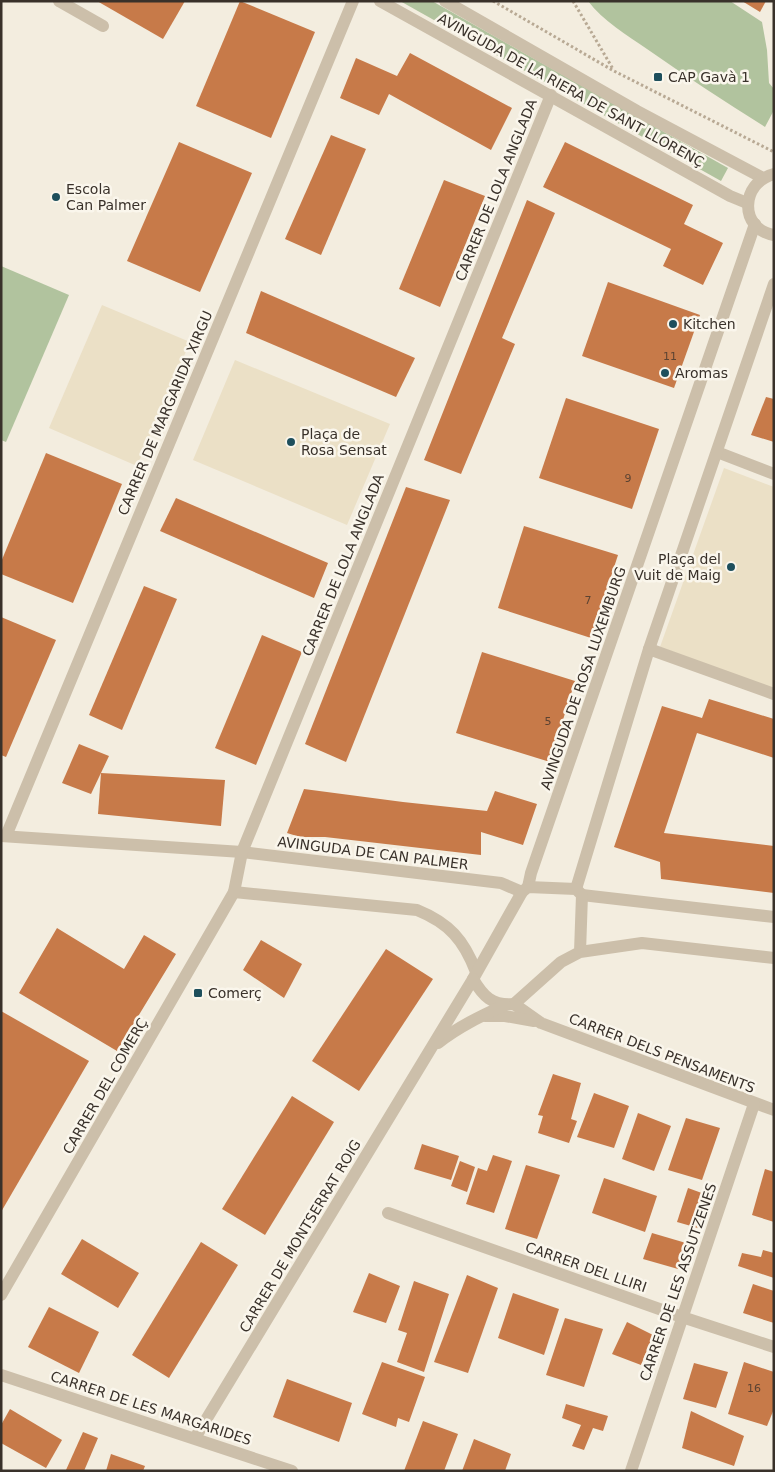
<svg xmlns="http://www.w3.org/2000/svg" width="775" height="1472" font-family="'DejaVu Sans',sans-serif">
	<rect width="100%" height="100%" fill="#f3eddf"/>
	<g fill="#b1c39e">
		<path d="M400,1H432L728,168L721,181Z"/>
		<path d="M588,1H730L762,22L767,50L769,83L774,89V110L765,127C725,102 686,76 647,49C627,35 603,21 588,1Z"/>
		<path d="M1,266L69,295L6,442L1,440Z"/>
	</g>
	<g fill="#ebe0c6">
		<path d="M102,305L190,342L137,466L49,428Z"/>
		<path d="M235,360L390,424L347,525L193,460Z"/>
		<path d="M724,468L774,487V689L660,647Z"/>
	</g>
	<g fill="#c77a49">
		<path d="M97,1H185L163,39Z"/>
		<path d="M240,1L315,32L271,138L196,106Z"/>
		<path d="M742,1H766L760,12Z"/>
		<path d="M410,53L512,108L491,150L389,94L379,115L340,98L356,58L397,76Z"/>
		<path d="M331,135L366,149L321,255L285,239Z"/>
		<path d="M179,142L252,173L200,292L127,261Z"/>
		<path d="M565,142L693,205L684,224L723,243L703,285L663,266L671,249L543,187Z"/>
		<path d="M444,180L485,196L440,307L399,289Z"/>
		<path d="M527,200L555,213L502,338L515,344L461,474L424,460Z"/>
		<path d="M608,282L700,315L674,388L582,356Z"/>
		<path d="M261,291L415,358L396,397L246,333Z"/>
		<path d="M766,397L774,399V442L751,435Z"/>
		<path d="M566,398L659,429L632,509L539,478Z"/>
		<path d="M46,453L122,484L73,603L1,574V562Z"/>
		<path d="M406,487L450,500L346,762L305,744Z"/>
		<path d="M176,498L328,563L314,598L160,531Z"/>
		<path d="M524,526L618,555L591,638L498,608Z"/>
		<path d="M144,586L177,599L122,730L89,715Z"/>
		<path d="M1,617L56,640L6,757L1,755Z"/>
		<path d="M262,635L302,652L256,765L215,748Z"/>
		<path d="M482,652L575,681L550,762L456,733Z"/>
		<path d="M709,699L774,719V758L697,733L664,833L774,846V893L661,879L660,862L614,847L662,706L702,718Z"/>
		<path d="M79,744L109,756L91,794L62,783Z"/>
		<path d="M101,773L225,780L221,826L98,814Z"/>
		<path d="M304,789L403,802L487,811L495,791L537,804L523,845L481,832V855L325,837H300L287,833Z"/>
		<path d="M57,928L124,969L144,935L176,954L117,1051L19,993Z"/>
		<path d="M261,940L302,964L284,998L243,970Z"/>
		<path d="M386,949L433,979L359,1091L312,1061Z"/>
		<path d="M1,1011L89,1061L1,1212Z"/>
		<path d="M553,1074L581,1083L571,1119L577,1121L569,1143L538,1133L543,1116L538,1115Z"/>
		<path d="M594,1093L629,1106L614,1148L577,1137Z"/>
		<path d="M292,1096L334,1122L265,1235L222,1209Z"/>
		<path d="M638,1113L671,1126L654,1171L622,1159Z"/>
		<path d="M686,1118L720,1128L702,1180L668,1170Z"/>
		<path d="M422,1144L459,1156L451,1180L414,1169Z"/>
		<path d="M493,1155L512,1161L494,1213L466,1204L478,1168L487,1171Z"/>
		<path d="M460,1161L475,1167L467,1192L451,1186Z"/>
		<path d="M526,1165L560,1175L537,1239L505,1229Z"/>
		<path d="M765,1169L774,1172V1222L752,1215Z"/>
		<path d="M604,1178L657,1196L645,1232L592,1213Z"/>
		<path d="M688,1188L710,1196L698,1228L677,1222Z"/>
		<path d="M652,1233L686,1243L678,1269L643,1259Z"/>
		<path d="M82,1239L139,1273L118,1308L61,1274Z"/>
		<path d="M201,1242L238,1265L169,1378L132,1355Z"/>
		<path d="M763,1250L774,1253V1278L738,1266L742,1253L761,1257Z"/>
		<path d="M369,1273L400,1286L386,1323L353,1312Z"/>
		<path d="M467,1275L498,1288L468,1373L434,1362Z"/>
		<path d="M414,1281L449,1294L424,1372L397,1362L407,1333L398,1330Z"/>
		<path d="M753,1284L774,1291V1323L743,1313Z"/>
		<path d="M513,1293L559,1309L544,1355L498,1338Z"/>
		<path d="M49,1307L99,1332L79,1373L28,1347Z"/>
		<path d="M565,1318L603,1329L584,1387L546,1375Z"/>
		<path d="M627,1322L653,1335L641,1365L612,1354Z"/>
		<path d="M382,1362L425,1377L409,1422L398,1418L396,1427L362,1414Z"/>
		<path d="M744,1362L774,1372V1409L767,1426L728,1414Z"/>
		<path d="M694,1363L728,1372L716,1408L683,1399Z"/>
		<path d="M287,1379L352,1403L339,1442L273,1417Z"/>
		<path d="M566,1404L608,1416L603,1431L593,1428L584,1450L572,1446L581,1425L562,1418Z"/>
		<path d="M10,1409L62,1440L46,1468L1,1443V1425Z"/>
		<path d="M691,1411L744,1436L734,1466L682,1448Z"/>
		<path d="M423,1421L458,1434L444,1471H404Z"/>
		<path d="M83,1432L98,1438L84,1471H67L66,1470Z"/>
		<path d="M474,1439L511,1454L505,1471H462Z"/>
		<path d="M111,1454L145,1466L143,1471H106Z"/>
	</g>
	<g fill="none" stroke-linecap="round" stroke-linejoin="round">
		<g stroke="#b8a994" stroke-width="3" stroke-dasharray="2.5 2.5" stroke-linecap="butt">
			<path d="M493,1L614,71L774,152"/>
			<path d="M573,1L613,69"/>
		</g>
		<path stroke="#ccbfaa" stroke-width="12" d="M59,1L103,26"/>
		<g stroke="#ccbfaa" stroke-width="12">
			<path d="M380,1L730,196L747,203"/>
			<path d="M445,1L637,111L763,178"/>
			<path d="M774,174C740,183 739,229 774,235"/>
			<path d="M717,452L774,474"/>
			<path d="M649,649L774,694"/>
			<path d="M1,836L242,852L501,883L522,892"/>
			<path d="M6,836L353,1"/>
			<path d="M528,887L531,873L755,224"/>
			<path d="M576,889L649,649L774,284"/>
			<path d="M234,892L417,910C449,923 464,940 476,972"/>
			<path d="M582,895L774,917"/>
			<path d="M580,952L582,895L576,889L528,887L522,892L473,979C483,996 492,1006 514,1004L561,962L580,952L642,943L774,958"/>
			<path d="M514,1004L541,1023L774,1110"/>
			<path d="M485,1016H505L534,1021"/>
			<path d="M438,1043C458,1027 481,1016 505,1005"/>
			<path d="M388,1213L682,1317L774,1347"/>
			<path d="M1,1295L234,892L242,852L551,95"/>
			<path d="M1,1375L292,1471"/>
			<path d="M195,1438L473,979"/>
			<path d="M631,1471L754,1104"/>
		</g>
	</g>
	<g fill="#1e4f5c" stroke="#faf6ec" stroke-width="2">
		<rect x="653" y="72" width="10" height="10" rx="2.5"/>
		<circle cx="56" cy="197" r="5"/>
		<circle cx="673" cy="324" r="5"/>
		<circle cx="665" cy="373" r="5"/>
		<circle cx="291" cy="442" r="5"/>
		<circle cx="731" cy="567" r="5"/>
		<rect x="193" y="988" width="10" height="10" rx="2.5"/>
	</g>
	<g text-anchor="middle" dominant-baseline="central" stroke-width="5" stroke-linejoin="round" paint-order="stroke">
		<g font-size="11" fill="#5c4332">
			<text x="670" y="356">11</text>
			<text x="628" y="478">9</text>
			<text x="588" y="600">7</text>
			<text x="548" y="721">5</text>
			<text x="754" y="1388">16</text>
		</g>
		<g font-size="14" fill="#39312a" stroke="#faf6ec" text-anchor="start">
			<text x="668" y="77">CAP Gavà 1</text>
			<text x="66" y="189">Escola<tspan x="66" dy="16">Can Palmer</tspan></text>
			<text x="683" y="324">Kitchen</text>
			<text x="675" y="373">Aromas</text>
			<text x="301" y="434">Plaça de<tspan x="301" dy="16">Rosa Sensat</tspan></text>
			<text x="721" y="559" text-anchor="end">Plaça del<tspan x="721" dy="16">Vuit de Maig</tspan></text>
			<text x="208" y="993">Comerç</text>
		</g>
		<g font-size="14" fill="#39312a" stroke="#faf6ec">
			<text transform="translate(571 90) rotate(29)">AVINGUDA DE LA RIERA DE SANT LLORENÇ</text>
			<text transform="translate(496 190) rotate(-68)">CARRER DE LOLA ANGLADA</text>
			<text transform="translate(165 413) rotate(-67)">CARRER DE MARGARIDA XIRGU</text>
			<text transform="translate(343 565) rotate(-68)">CARRER DE LOLA ANGLADA</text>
			<text transform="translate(583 678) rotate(-71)">AVINGUDA DE ROSA LUXEMBURG</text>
			<text transform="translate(373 853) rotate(7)">AVINGUDA DE CAN PALMER</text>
			<text transform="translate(662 1053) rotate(21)">CARRER DELS PENSAMENTS</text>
			<text transform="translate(105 1086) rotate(-60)">CARRER DEL COMERÇ</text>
			<text transform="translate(300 1236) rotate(-59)">CARRER DE MONTSERRAT ROIG</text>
			<text transform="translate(586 1267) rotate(19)">CARRER DEL LLIRI</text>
			<text transform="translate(678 1282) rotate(-71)">CARRER DE LES ASSUTZENES</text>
			<text transform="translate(151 1408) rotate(18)">CARRER DE LES MARGARIDES</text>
		</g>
	</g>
	<rect width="775" height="1472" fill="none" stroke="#39312a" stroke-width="5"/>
</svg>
